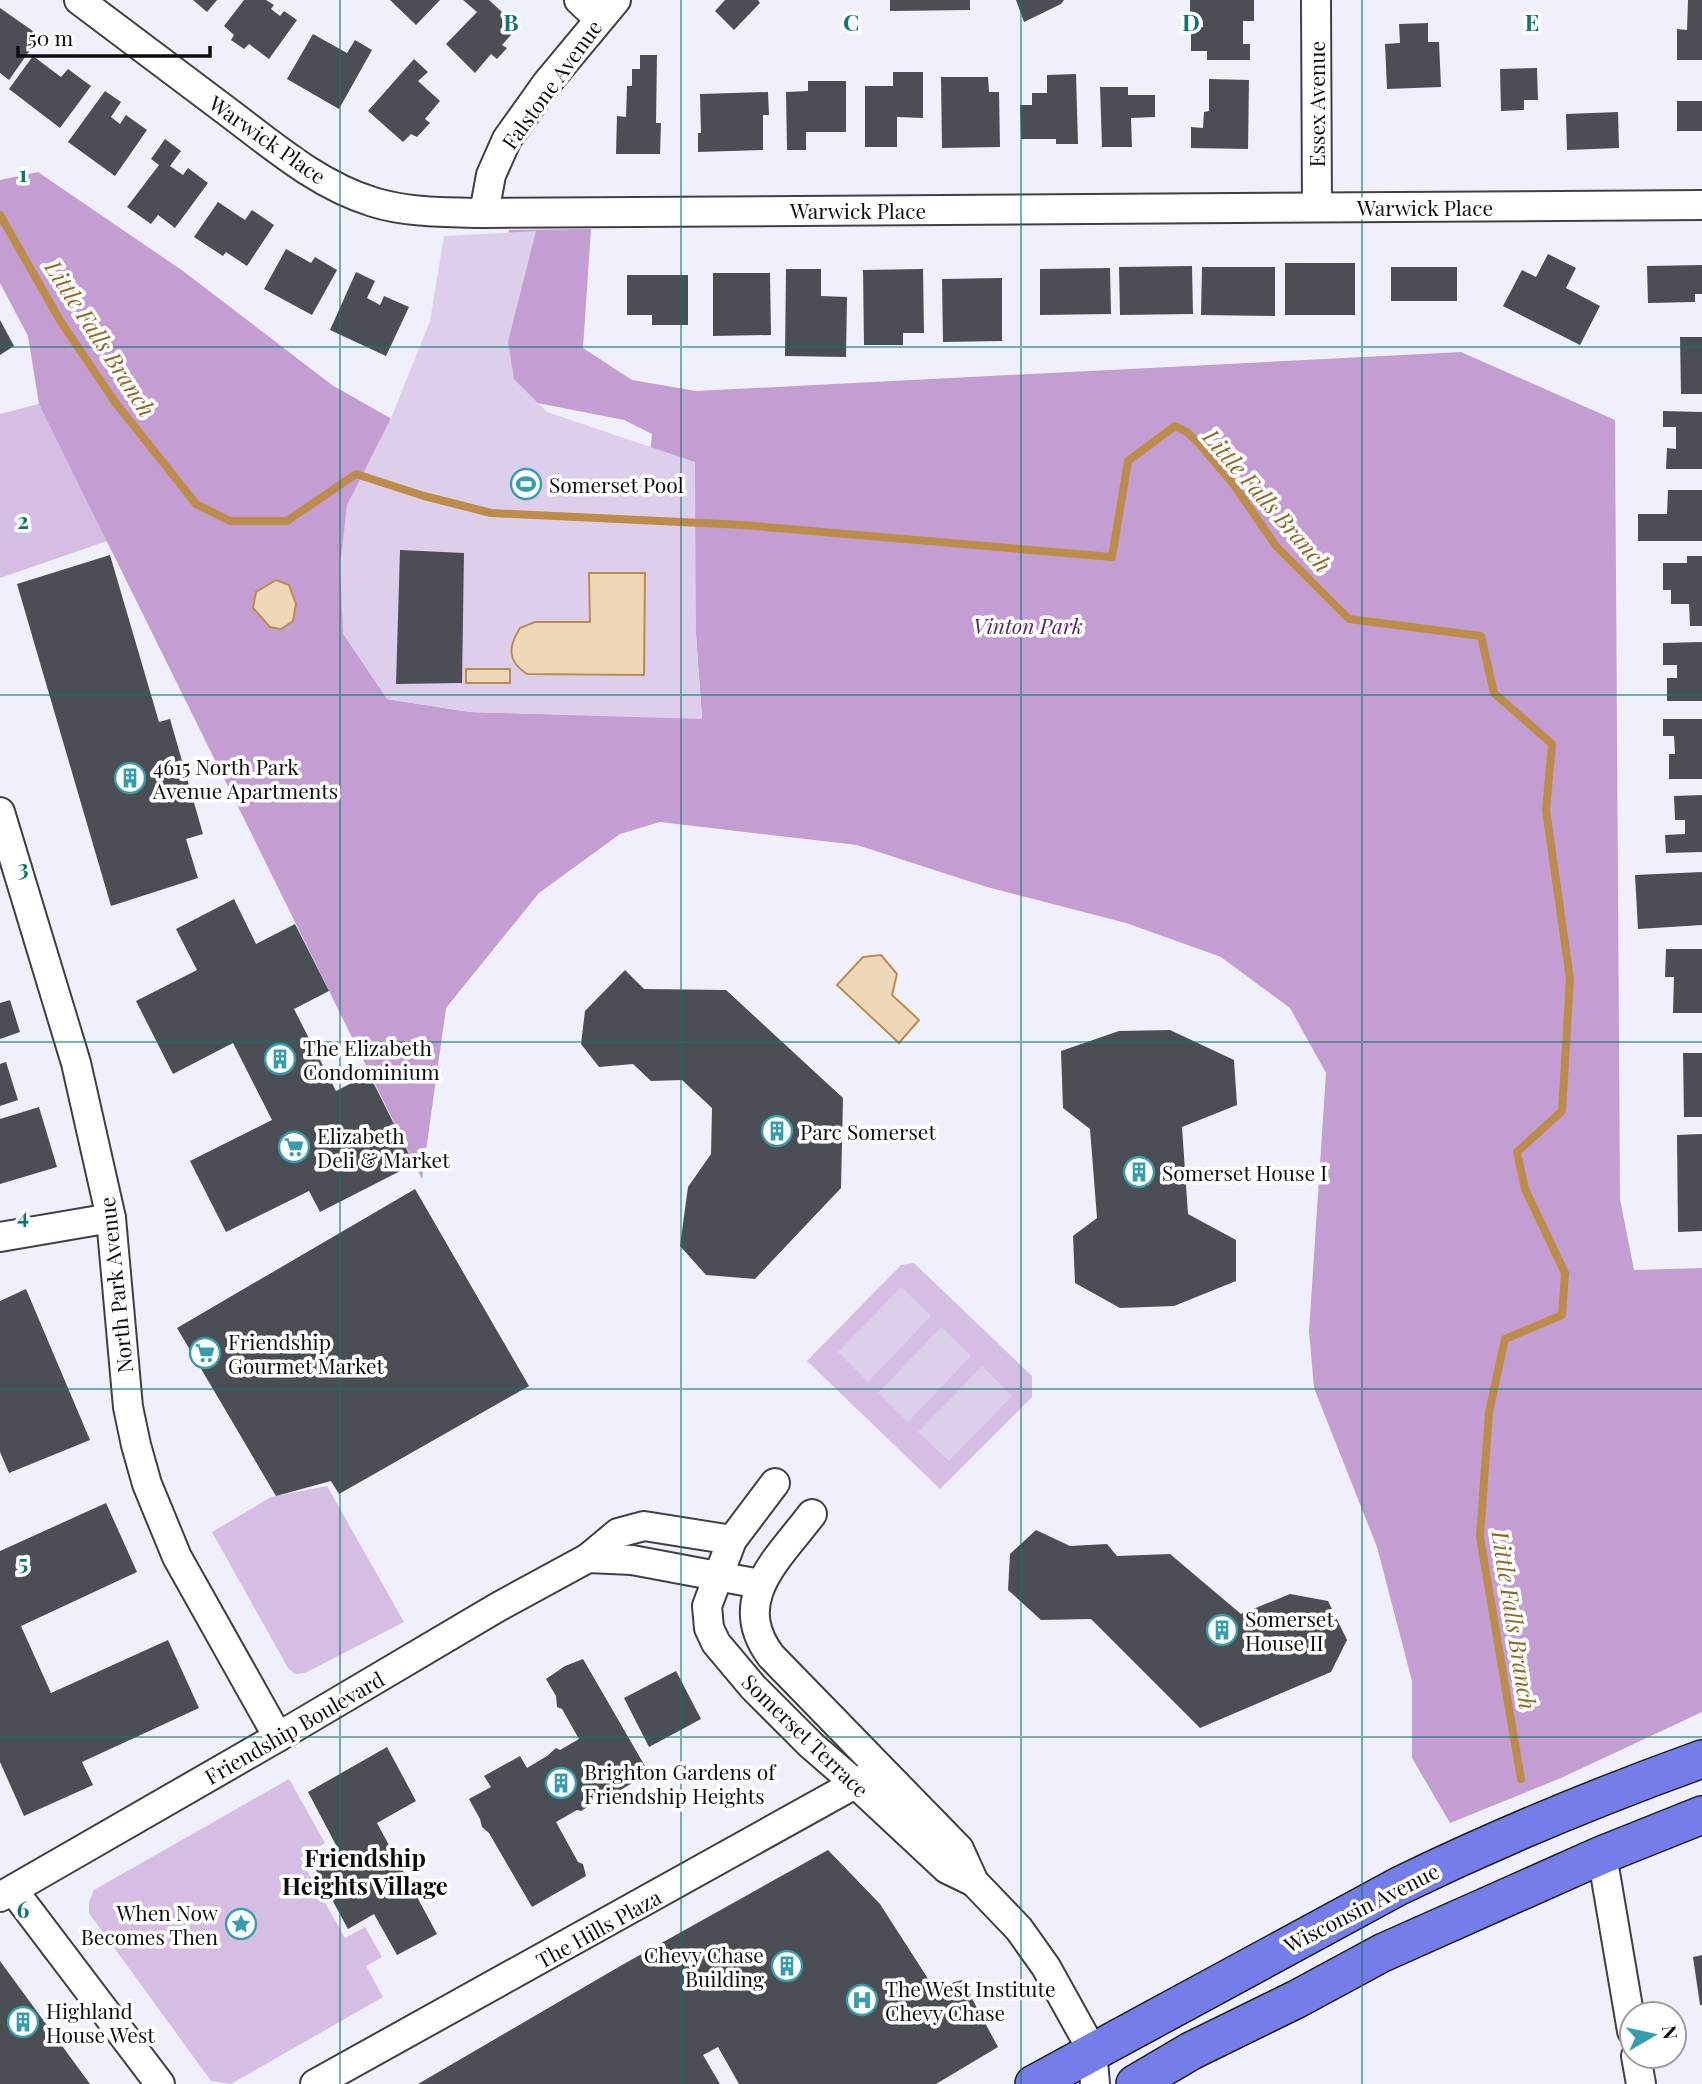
<svg xmlns="http://www.w3.org/2000/svg" width="1702" height="2084" font-family="'Playfair Display',serif">
	<rect width="100%" height="100%" fill="#f0f0fd"/>
	<g fill="#d6bde4">
		<path d="M39,404L110,540L0,578V414Z"/>
		<path d="M914,1263L1032,1376V1397L940,1489L807,1361L901,1265Z"/>
		<path d="M327,1486L404,1622L305,1673L295,1674L288,1668L212,1532L271,1497Z"/>
		<path d="M289,1779L325,1843L300,1858L345,1938L365,1927L382,1957L366,1966L383,1997L231,2084L211,2081L89,1913V1902L94,1890Z"/>
	</g>
	<path fill="#c49ed2" d="M38,172L183,271L332,385L390,418L387,699L470,712L702,718L696,635L642,543L652,434L624,420L487,393L495,302L509,230L591,229L583,348L632,380L696,391L1461,352L1615,420L1620,1199L1634,1270L1702,1268V1712L1561,1778L1450,1823L1412,1758V1681L1377,1547L1314,1388L1309,1331L1326,1073L1290,1008L1221,957L1126,923L987,887L857,845L660,822L620,834L539,893L446,1008L422,1179L39,404L28,336L0,283V180Z"/>
	<g fill="#ddceec">
		<path d="M536,231L508,342L514,379L547,412L695,462L696,635L702,719L470,712L387,699L343,634L340,566L347,505L391,418L430,321L444,236Z"/>
		<path d="M901,1287L931,1316L868,1382L838,1352Z"/>
		<path d="M941,1327L971,1356L908,1422L878,1393Z"/>
		<path d="M982,1366L1012,1396L949,1461L918,1432Z"/>
	</g>
	<g fill="#efd7ba" stroke="#bd8c4a" stroke-width="2">
		<path d="M589,573H645L644,675L527,674C507,661 508,647 520,628L535,622H590Z"/>
		<path d="M276,580L289,585L296,604L293,621L281,629L270,627L253,608L256,592Z"/>
		<rect x="466" y="669" width="44" height="14"/>
		<path d="M881,955L897,974L892,995L919,1020L899,1043L837,985L863,957Z"/>
	</g>
	<g fill="none" stroke-linecap="round" stroke-linejoin="round">
		<path stroke="#bd8c4a" stroke-width="8" d="M0,215L61,322L115,402L196,504L230,521H287L356,474L424,496L491,513L743,525L1112,557L1128,461L1175,426L1187,432L1201,446L1234,485L1276,546L1349,619L1481,636L1494,693L1552,744L1546,810L1570,979L1562,1111L1517,1152L1525,1189L1565,1273L1562,1315L1505,1339L1489,1412L1480,1537L1521,1779"/>
	</g>
	<g fill="#4b4f55">
		<path d="M193,0H217L207,12Z"/>
		<path d="M244,0H266L274,5L271,9L280,16L284,11L297,20L269,59L249,44L244,49L231,40L234,35L224,26Z"/>
		<path d="M390,0H440L416,25Z"/>
		<path d="M463,0H489L518,27L502,45L507,48L497,59L491,54L475,73L446,44L477,12Z"/>
		<path d="M725,0H758L760,3L734,30L715,11Z"/>
		<path d="M890,0H970V10L890,11Z"/>
		<path d="M1016,0H1064L1061,4L1024,22Z"/>
		<path d="M1190,0H1254V21H1243V44H1250V60H1207V51H1191V27H1203V20H1190Z"/>
		<path d="M1688,0H1702V60H1677V29L1687,30Z"/>
		<path d="M0,8L40,36L9,80L0,73Z"/>
		<path d="M1428,23V42H1439L1441,87L1387,89L1385,44L1400,43L1399,24Z"/>
		<path d="M313,34L347,53L355,40L372,50L339,109L287,79Z"/>
		<path d="M640,55H657L656,123H661L660,154H616L617,116L626,117L627,86H632V69H640Z"/>
		<path d="M33,56L61,77L68,69L91,86L60,128L9,89Z"/>
		<path d="M414,59L428,72L418,81L440,101L425,119L430,123L417,137L411,134L403,142L368,111Z"/>
		<path d="M1537,68L1538,100H1524V110L1501,111L1500,69Z"/>
		<path d="M893,72H923V118L897,117V147H865V86H893Z"/>
		<path d="M1076,74L1078,144H1056V139H1021L1020,105H1032V93H1047V75Z"/>
		<path d="M941,77H988L989,92H999L1000,147L942,148Z"/>
		<path d="M1209,79L1249,80L1248,149L1191,148V127L1203,128L1204,112L1209,111Z"/>
		<path d="M808,81H846V132H806V150H787L786,92L808,91Z"/>
		<path d="M1100,87H1128V95H1155V117L1131,118L1132,147H1102Z"/>
		<path d="M105,91L121,102L111,117L120,124L126,115L147,130L115,176L68,142Z"/>
		<path d="M768,92L769,115H763V150L698,152V133H701L700,94Z"/>
		<rect x="1677" y="101" width="25" height="30"/>
		<path d="M1618,112L1619,148L1567,150L1566,114Z"/>
		<path d="M165,139L181,151L170,166L183,175L188,168L208,183L175,228L158,215L151,224L127,207L159,165L151,159Z"/>
		<path d="M218,202L245,220L252,210L274,225L247,266L226,252L223,256L194,237Z"/>
		<path d="M286,249L311,263L315,257L337,270L312,315L264,289Z"/>
		<path d="M1548,254L1576,268L1566,288L1600,306L1580,345L1503,306L1522,270L1536,277Z"/>
		<rect x="1285" y="263" width="70" height="52"/>
		<path d="M1702,265V294H1695V302L1648,303L1647,266Z"/>
		<path d="M1192,266L1193,314L1120,315L1119,267Z"/>
		<path d="M1202,267H1275V316L1201,315Z"/>
		<rect x="1391" y="267" width="66" height="34"/>
		<path d="M1110,268L1111,314L1040,315V269Z"/>
		<path d="M786,269H821V296L847,297L846,357L785,356Z"/>
		<path d="M923,269L924,333H903V345H864L863,270Z"/>
		<path d="M356,272L375,281L367,298L380,305L384,296L409,307L386,356L330,330Z"/>
		<path d="M713,273H770L771,335L713,336Z"/>
		<path d="M627,275H688V325H652V315H627Z"/>
		<path d="M1002,278V341L943,342L942,279Z"/>
		<path d="M0,320L14,346L0,355Z"/>
		<path d="M1680,337H1702V394H1681Z"/>
		<path d="M1663,411L1702,412V469H1666L1667,448L1676,449V427H1663Z"/>
		<path d="M1668,490H1702V541H1638V514H1667Z"/>
		<path d="M400,550L464,553L462,683L396,684Z"/>
		<path d="M110,555L159,722L170,719L203,834L186,839L198,878L111,906L17,584Z"/>
		<path d="M1687,556H1702V626H1690L1689,604H1671V590H1663V563H1687Z"/>
		<path d="M1702,642V701H1667V678H1677V665H1663V643Z"/>
		<path d="M1663,719H1702V779H1669V754H1675L1674,736H1663Z"/>
		<path d="M1702,795V852L1666,853L1665,835L1685,834V820H1675L1674,796Z"/>
		<path d="M1702,872V925L1638,929L1635,875Z"/>
		<path d="M234,899L256,944L295,924L329,991L294,1009L336,1091L369,1074L414,1164L320,1212L309,1191L226,1232L190,1161L272,1120L233,1043L173,1074L136,1001L197,970L176,929Z"/>
		<path d="M1666,949H1702V1013H1673L1674,977H1665Z"/>
		<path d="M625,970L644,989L726,990L843,1098L841,1188L755,1279L706,1275L680,1246L688,1187L711,1154L712,1108L682,1080L651,1081L633,1064L599,1067L581,1044L585,1011Z"/>
		<path d="M10,1000L20,1032L0,1039V1003Z"/>
		<path d="M1170,1030L1234,1060L1237,1105L1182,1127L1188,1214L1236,1240V1281L1174,1306L1120,1308L1075,1283L1073,1236L1097,1218L1090,1129L1063,1108L1061,1051L1119,1031Z"/>
		<path d="M1683,1053H1702V1117H1684Z"/>
		<path d="M6,1062L18,1100L0,1106V1064Z"/>
		<path d="M39,1107L57,1167L0,1184V1119Z"/>
		<path d="M1702,1134V1231L1678,1232L1677,1135Z"/>
		<path d="M415,1189L529,1386L339,1494L331,1481L276,1496L177,1328Z"/>
		<path d="M26,1289L90,1440L9,1473L0,1452V1301Z"/>
		<path d="M106,1503L137,1572L21,1626L51,1693L168,1640L199,1708L82,1762L93,1785L24,1816L0,1762V1551Z"/>
		<path d="M1036,1530L1070,1546L1107,1544L1117,1556L1170,1554L1241,1614L1290,1594L1328,1601L1347,1640L1331,1672L1200,1728L1091,1619L1041,1620L1008,1590L1010,1554Z"/>
		<path d="M583,1659L649,1773L609,1797L607,1792L591,1802L589,1806L581,1811L577,1810L556,1822L578,1862L583,1864L586,1876L532,1907L489,1833L482,1827L480,1819L469,1799L491,1787L484,1776L520,1756L527,1768L547,1756L556,1748L560,1750L579,1739L562,1709L557,1707L556,1696L546,1679L565,1666Z"/>
		<path d="M676,1671L701,1719L649,1747L624,1698Z"/>
		<path d="M387,1747L416,1801L377,1823L437,1934L397,1955L374,1914L348,1929L311,1861L337,1847L308,1792Z"/>
		<path d="M828,1850L880,1904L934,1988L962,1980L998,2047L936,2084H739L718,2047L703,2055L720,2084H418L622,1965Z"/>
		<path d="M1702,1955V2005H1700L1693,1957Z"/>
		<path d="M0,1961L90,2084H0Z"/>
	</g>
	<g fill="none" stroke-linecap="round" stroke-linejoin="round">
		<g stroke="#404040" stroke-width="32">
			<g id="minor">
				<path d="M79,0C129,37 178,75 228,112C273,146 318,185 373,202C408,213 447,212 484,213L1702,205"/>
				<path d="M579,0L598,18"/>
				<path d="M1316,0L1317,207"/>
				<path d="M484,213L491,175L507,139L547,83L616,0"/>
				<path d="M0,812L76,1063L111,1218L128,1407L136,1445L147,1484L177,1557L278,1737"/>
				<path d="M0,1237L111,1218"/>
				<path d="M775,1483L732,1540L707,1606L709,1628L716,1643L753,1687L811,1745L856,1784L947,1869L974,1882"/>
				<path d="M812,1514C778,1559 729,1600 771,1656L959,1849L974,1882L1019,1929L1046,1967L1092,2050L1095,2084"/>
				<path d="M588,1558L632,1560L760,1584"/>
				<path d="M1602,1855L1632,2031"/>
				<path d="M13,1890L160,2084"/>
				<path d="M0,1897L278,1737L498,1607L588,1558L618,1533L644,1526L732,1540"/>
				<path d="M1636,2056L1641,2084"/>
				<path d="M315,2084L880,1770"/>
			</g>
		</g>
		<g stroke="#1e1e1e" stroke-width="40">
			<g id="major">
				<path d="M1034,2084L1399,1886C1498,1838 1599,1796 1702,1759"/>
				<path d="M1135,2084L1191,2051L1297,1999L1382,1953L1602,1855L1702,1815"/>
			</g>
		</g>
		<use href="#minor" stroke="#fff" stroke-width="28"/>
		<use href="#major" stroke="#757de8" stroke-width="37"/>
	</g>
	<path fill="none" stroke="#0f766e" stroke-width="2" stroke-opacity="0.55" d="M340,0V2084M681,0V2084M1021,0V2084M1362,0V2084M0,347H1702M0,695H1702M0,1042H1702M0,1389H1702M0,1737H1702"/>
	<defs>
		<g id="stadium-ring" transform="scale(1.575)"><circle r="9.5" fill="#fff" stroke="#369dac" stroke-width="1.5"/><path d="M0-5a6.5 5 0 1 0 0 10a6.5 5 0 1 0 0-10ZM-3.5-1.8h7v3.6h-7Z" fill="#369dac"/></g>
		<g id="building-ring" transform="scale(1.575)"><circle r="9.5" fill="#fff" stroke="#369dac" stroke-width="1.5"/><path d="M-4-6H4V6H1V3H-1V6H-4ZM-2.5-4.3h1.7v1.8h-1.7ZM.8-4.3h1.7v1.8H.8ZM-2.5-1h1.7V.8h-1.7ZM.8-1h1.7V.8H.8Z" fill="#369dac"/></g>
		<g id="supermarket-ring" transform="scale(1.575)"><circle r="9.5" fill="#fff" stroke="#369dac" stroke-width="1.5"/><path d="M-6-5.5h2.5l.6 2H6L4.5 2H-2.5L-4.4-4H-6ZM-1.5 3.2a1.3 1.3 0 1 0 .1 0ZM3 3.2a1.3 1.3 0 1 0 .1 0Z" fill="#369dac"/></g>
		<g id="sight-ring" transform="scale(1.575)"><circle r="9.5" fill="#fff" stroke="#369dac" stroke-width="1.5"/><path d="M0-6L1.8-2.2L6-1.7L2.9 1.2L3.7 5.4L0 3.3L-3.7 5.4L-2.9 1.2L-6-1.7L-1.8-2.2Z" fill="#369dac"/></g>
		<g id="hospital-ring" transform="scale(1.575)"><circle r="9.5" fill="#fff" stroke="#369dac" stroke-width="1.5"/><path d="M-5-5h3v3.5h4V-5h3V5h-3V1.5h-4V5h-3Z" fill="#369dac"/></g>
	</defs>
	<g fill-rule="evenodd">
		<use href="#stadium-ring" x="526" y="484"/>
		<use href="#building-ring" x="130" y="778"/>
		<use href="#building-ring" x="280" y="1059"/>
		<use href="#building-ring" x="777" y="1131"/>
		<use href="#supermarket-ring" x="294" y="1147"/>
		<use href="#building-ring" x="1139" y="1172"/>
		<use href="#supermarket-ring" x="205" y="1353"/>
		<use href="#building-ring" x="1222" y="1630"/>
		<use href="#building-ring" x="561" y="1783"/>
		<use href="#sight-ring" x="241" y="1924"/>
		<use href="#building-ring" x="787" y="1966"/>
		<use href="#hospital-ring" x="862" y="2000"/>
		<use href="#building-ring" x="23" y="2022"/>
	</g>
	<g text-anchor="middle" dominant-baseline="central" stroke-width="7" stroke-linejoin="round" paint-order="stroke">
		<g font-size="21" fill="#0d0d0d" stroke="#fff">
			<text transform="translate(551 84) rotate(-54)">Falstone Avenue</text>
			<text transform="translate(1316 104) rotate(-90)">Essex Avenue</text>
			<text transform="translate(268 139) rotate(35)">Warwick Place</text>
			<text x="1425" y="207">Warwick Place</text>
			<text x="858" y="210">Warwick Place</text>
			<text transform="translate(115 1285) rotate(-96)">North Park Avenue</text>
			<text transform="translate(294 1727) rotate(-30)">Friendship Boulevard</text>
			<text transform="translate(806 1735) rotate(44)">Somerset Terrace</text>
			<text transform="translate(1361 1907) rotate(-27)">Wisconsin Avenue</text>
			<text transform="translate(598 1928) rotate(-29)">The Hills Plaza</text>
		</g>
		<g font-size="21" fill="#0d0d0d" stroke="#fff" text-anchor="start">
			<text x="549" y="484">Somerset Pool</text>
			<text x="153" y="766">4615 North Park<tspan x="153" dy="24">Avenue Apartments</tspan></text>
			<text x="303" y="1047">The Elizabeth<tspan x="303" dy="24">Condominium</tspan></text>
			<text x="800" y="1131">Parc Somerset</text>
			<text x="317" y="1135">Elizabeth<tspan x="317" dy="24">Deli &amp; Market</tspan></text>
			<text x="1162" y="1172">Somerset House I</text>
			<text x="228" y="1341">Friendship<tspan x="228" dy="24">Gourmet Market</tspan></text>
			<text x="1245" y="1618">Somerset<tspan x="1245" dy="24">House II</tspan></text>
			<text x="584" y="1771">Brighton Gardens of<tspan x="584" dy="24">Friendship Heights</tspan></text>
			<text x="218" y="1912" text-anchor="end">When Now<tspan x="218" dy="24">Becomes Then</tspan></text>
			<text x="764" y="1954" text-anchor="end">Chevy Chase<tspan x="764" dy="24">Building</tspan></text>
			<text x="885" y="1988">The West Institute<tspan x="885" dy="24">Chevy Chase</tspan></text>
			<text x="46" y="2010">Highland<tspan x="46" dy="24">House West</tspan></text>
		</g>
		<g font-size="21" font-style="italic" fill="#5b265d" stroke="#fff">
			<text x="1028" y="625">Vinton Park</text>
		</g>
		<g font-size="23" font-style="italic" fill="#906726" stroke="#fff">
			<text transform="translate(101 338) rotate(57)">Little Falls Branch</text>
			<text transform="translate(1268 500) rotate(49)">Little Falls Branch</text>
			<text transform="translate(1515 1620) rotate(81)">Little Falls Branch</text>
		</g>
		<g font-size="24" font-weight="bold" fill="#0d0d0d" stroke="#fff">
			<text x="365" y="1857">Friendship<tspan x="365" dy="28">Heights Village</tspan></text>
		</g>
	</g>
	<g font-size="23" text-anchor="middle" font-weight="bold" fill="#0f766e" stroke="#fff" stroke-width="7" stroke-linejoin="round" paint-order="stroke">
		<text x="511" y="31">B</text>
		<text x="851" y="31">C</text>
		<text x="1191" y="31">D</text>
		<text x="1532" y="31">E</text>
		<text x="23" y="182">1</text>
		<text x="23" y="529">2</text>
		<text x="23" y="876">3</text>
		<text x="23" y="1224">4</text>
		<text x="23" y="1571">5</text>
		<text x="23" y="1918">6</text>
	</g>
	<g transform="translate(1653 2035) rotate(81)"><circle r="33" fill="#ffffff" stroke="#9e9e9e" stroke-width="2"/>
	<path d="M0-5L12 26L0 18L-12 26Z" fill="#369dac"/>
	<text y="-10" font-size="19" font-weight="bold" text-anchor="middle" fill="#0d0d0d">N</text>
	</g>
	<path d="M18 46v10h192v-10" fill="none" stroke="#0d0d0d" stroke-width="3.5"/>
	<text x="28" y="46" font-size="21" fill="#0d0d0d" stroke="#ffffff" stroke-width="5" paint-order="stroke">50 m</text>
</svg>
